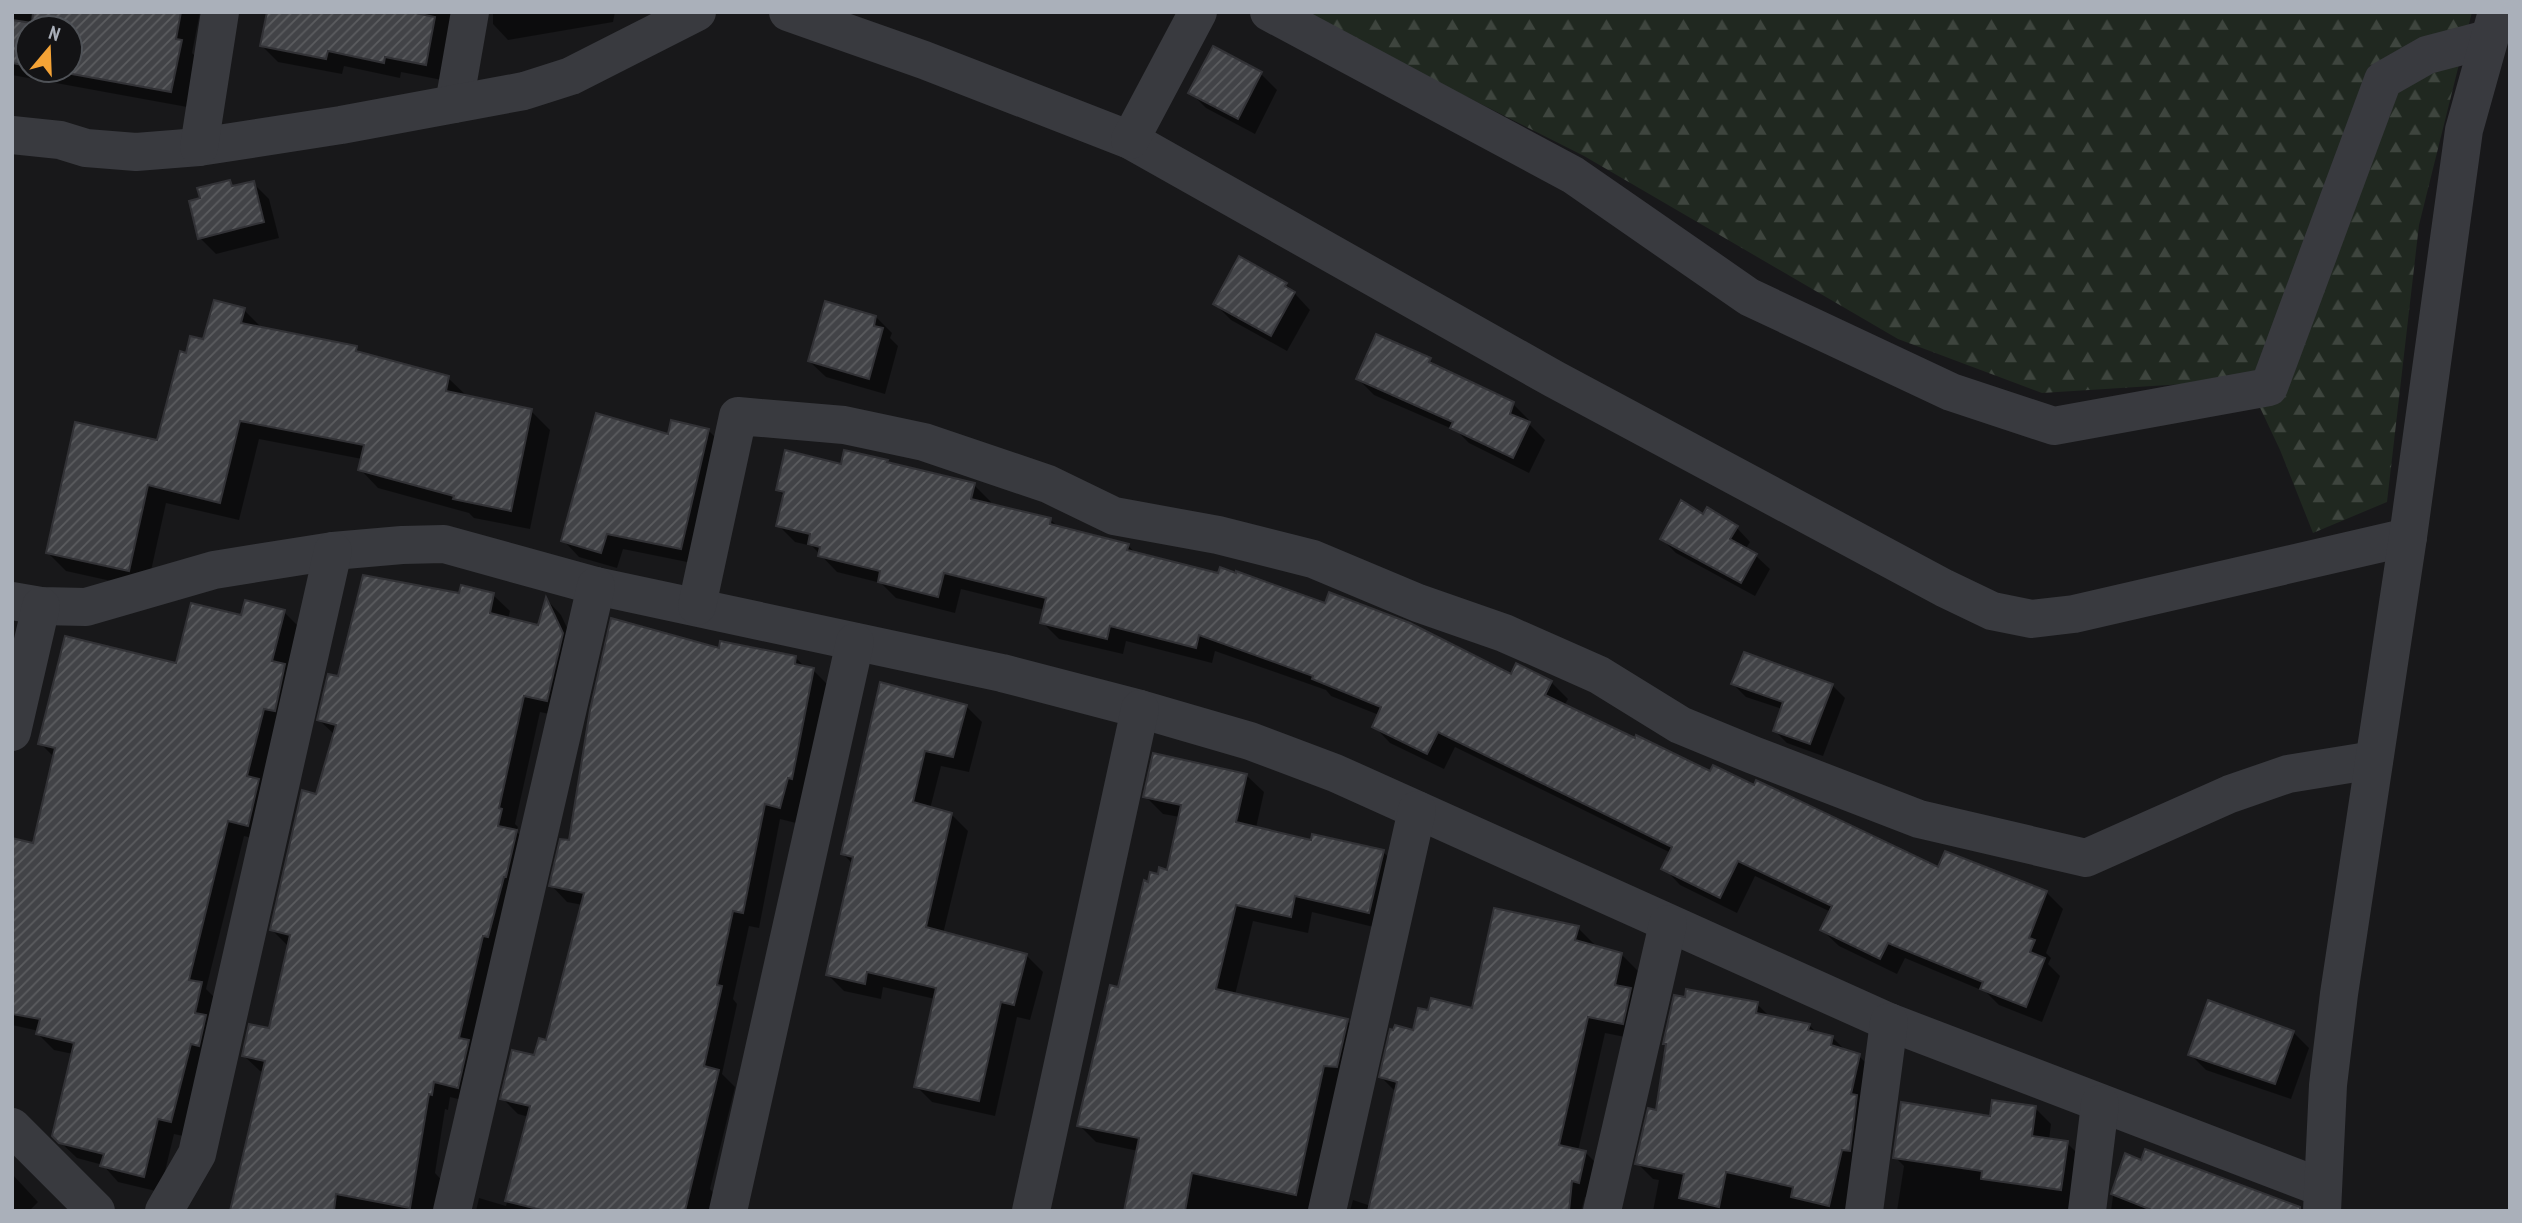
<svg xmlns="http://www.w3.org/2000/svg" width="2522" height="1223" font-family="'PT Sans Narrow',sans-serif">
	<defs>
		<pattern id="forest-firs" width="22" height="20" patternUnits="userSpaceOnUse" patternTransform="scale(1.75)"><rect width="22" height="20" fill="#202820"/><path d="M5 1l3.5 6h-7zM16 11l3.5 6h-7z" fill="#3e453e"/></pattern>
		<pattern id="building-hatch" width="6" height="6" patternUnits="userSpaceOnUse" patternTransform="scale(1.75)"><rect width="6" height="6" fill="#424347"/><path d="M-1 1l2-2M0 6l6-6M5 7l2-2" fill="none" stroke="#5b5c5f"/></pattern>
	</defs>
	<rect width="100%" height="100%" fill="#18181a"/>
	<path fill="url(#forest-firs)" d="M1299,12H2472L2419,225L2387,502L2313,533L2280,450L2247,380L2042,393L1898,339L1584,156Z"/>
	<g fill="#0007" fill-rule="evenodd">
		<path d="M12,12H200L192,53L197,58L187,107L12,75ZM28,28H70V70H28Z"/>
		<path d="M269,12H455L442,80L401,72L400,78L344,66L342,74L278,62L262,46Z"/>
		<path d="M493,12H615L613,22L508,40L493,24Z"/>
		<path d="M1213,49L1261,74L1277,90L1255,134L1206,108L1190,92Z"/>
		<path d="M229,182L234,187L253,183L269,199L279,238L216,254L200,238L202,200Z"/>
		<path d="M1286,284L1310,310L1287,351L1231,320L1215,304Z"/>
		<path d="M244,310L263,329L356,348L363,355L448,378L467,396L531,411L550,430L530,529L474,518L469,513L378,488L360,469L362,459L259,439L239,520L166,503L147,589L66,571L48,553L158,442L187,355Z"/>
		<path d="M876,317L892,333L890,338L898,346L885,394L826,377L809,361Z"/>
		<path d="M1430,360L1438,368L1513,404L1529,420L1528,423L1545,440L1529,473L1469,443L1457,431L1374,395L1358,379Z"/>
		<path d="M708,430L724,446L697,564L623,549L617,568L579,557L563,540L670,436Z"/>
		<path d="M842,466L974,485L991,502L990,505L1051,520L1059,528L1128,545L1136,554L1512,677L1551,682L1568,699L1564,706L1711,773L1939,869L2046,892L2063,909L2046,953L2051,958L2048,964L2060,976L2042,1022L1999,1005L1986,992L1905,958L1897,974L1839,946L1822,930L1831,912L1755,876L1737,913L1680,885L1664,868L1671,853L1455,747L1444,769L1390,743L1374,726L1379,715L1331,696L1326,690L1215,651L1212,663L1126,641L1123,654L1059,639L1042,622L1045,610L961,589L955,613L896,598L881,583L837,572L812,546L795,542L778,525L785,497L777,489Z"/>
		<path d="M1703,516L1737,528L1750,542L1745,550L1756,556L1770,569L1755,596L1676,553L1662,539Z"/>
		<path d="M460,595H493L510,611L508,619L539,627L547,600L561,615L578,651L563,717L540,712L515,824L518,827L516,831L533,848L474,1103L450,1097L448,1110L445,1109L435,1173L449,1188V1211H232L265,1073L260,1071L243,1055L270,1030L288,946L272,930L335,735L319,720L339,678Z"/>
		<path d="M284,612L300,628L264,841L244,836L206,989L217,1000L187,1137L174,1134L160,1192L118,1182L103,1165L77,1158L54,1136L73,1054L54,1050L38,1034L39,1031L12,1025V840L34,845L55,758L40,743L177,665L243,617Z"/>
		<path d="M720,651L796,658L806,668L813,670L829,686L796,823L780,819L759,928L749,926L733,999L737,1004L722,1074L735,1087L710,1189L718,1198L716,1211H476L479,1198L506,1206L529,1117L518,1114L502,1098L547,1042L583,905L567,902L551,885L570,842Z"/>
		<path d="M881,684L966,706L982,722L969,772L941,766L930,809L952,815L968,831L943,934L1027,956L1043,972L1030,1020L1017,1017L995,1116L932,1102L916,1086L935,999L883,987L881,999L844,991L828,975L853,864L843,854Z"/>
		<path d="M1733,684L1832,685L1845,698L1823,756L1787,743L1775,731L1782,709L1746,697Z"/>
		<path d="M1246,775L1264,792L1256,828L1312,842L1383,852L1401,869L1386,930L1312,912L1308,933L1253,921L1235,995L1347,1021L1364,1038L1325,1211H1126L1138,1151L1096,1142L1079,1125L1149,884L1159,876L1169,872L1180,817L1163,814L1145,796Z"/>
		<path d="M1578,928L1595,945V947L1622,955L1639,972L1640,1040L1605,1033L1578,1151L1586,1153L1603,1170L1596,1199L1585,1197L1581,1211H1350L1353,1200L1371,1206L1396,1092L1381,1077L1429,1013L1473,1010Z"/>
		<path d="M1757,1004L1771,1018L1809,1025L1818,1034L1832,1037L1847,1052L1859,1056L1875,1072L1847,1211H1653L1659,1180L1653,1179L1637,1163L1658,1112L1668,1046L1665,1043Z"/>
		<path d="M2293,1032L2309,1048L2291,1099L2206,1070L2190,1054Z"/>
		<path d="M2035,1108L2051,1124L2049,1140L2067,1143L2083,1159L2076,1211H1897L1904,1166L1895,1157L1991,1118Z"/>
		<path d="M12,1174L38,1202L31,1209L33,1211H12Z"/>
		<path d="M2114,1188L2288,1211H2111Z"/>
	</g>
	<g fill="url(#building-hatch)" stroke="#323236" stroke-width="2">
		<path d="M33,12H181L176,39L182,40L171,92L50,70H70V28H28V66L12,63V20L32,23Z"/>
		<path d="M267,12H411L435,17L426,65L385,57L384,63L328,51L326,59L260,46Z"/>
		<path d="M1213,46L1262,72L1238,119L1188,93Z"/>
		<path d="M230,180L232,186L254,181L264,222L198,239L189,201L200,198L197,188Z"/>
		<path d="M1239,256L1287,283L1285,286L1295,292L1271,336L1213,304Z"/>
		<path d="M214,300L245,308L241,323L357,346L356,351L449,376L446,391L532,409L511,511L453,499L454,496L358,470L364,445L240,421L220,503L148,485L129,571L46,553L75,422L157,440L180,351L186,353L190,336L203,339Z"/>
		<path d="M825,301L876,316L874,326L883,328L869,379L808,361Z"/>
		<path d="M1376,334L1431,358L1429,362L1514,402L1510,414L1530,422L1513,458L1450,428L1453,422L1356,379Z"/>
		<path d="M596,413L668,434L671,420L709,429L681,549L607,534L601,553L561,541Z"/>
		<path d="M785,450L841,464L844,450L888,460L887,462L975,483L971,499L1051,518L1050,524L1129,544L1127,550L1218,573L1220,567L1236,573V571L1325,603L1329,592L1410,623L1511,674L1516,663L1552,681L1545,695L1635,738L1636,735L1710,771L1713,765L1754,785L1756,780L1938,867L1945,851L2047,891L2029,938L2035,940L2030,952L2045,958L2026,1007L1980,989L1983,982L1888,943L1880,959L1820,930L1832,906L1738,861L1720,898L1661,869L1672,847L1438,732L1427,754L1372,727L1381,707L1312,679L1313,676L1199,635L1196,648L1110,626L1107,639L1040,623L1046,598L944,573L938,597L878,582L880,571L818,556L820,547L808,544L810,534L776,526L784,492L776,490Z"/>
		<path d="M1681,500L1703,514L1707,507L1738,526L1730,539L1757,554L1741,583L1660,539Z"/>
		<path d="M363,575L459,593L461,585L494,593L490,613L538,625L546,597L563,633L547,701L524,696L499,808L502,809L498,826L517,830L506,877H504L488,937L483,936L459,1038L469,1040L458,1088L434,1082L432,1095L429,1094L410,1208L336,1194L334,1211H230L265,1061L242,1056L249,1024L269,1028L290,935L270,930L302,790L316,794L336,725L317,720L328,674L338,676Z"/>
		<path d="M245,600L285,610L272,661L285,664L275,711L264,709L247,776L259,779L248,826L228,821L189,980L202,982L195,1013L206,1015L199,1046L191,1044L171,1122L158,1119L144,1177L100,1166L104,1154L59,1143L52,1136L74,1043L36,1034L40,1019L12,1014V838L33,843L55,748L38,744L65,636L176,663L191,603L241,615Z"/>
		<path d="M611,618L719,648L720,641L796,656L795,664L814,668L792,779L788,778L780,808L765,804L743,913L733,911L717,985L722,986L704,1066L719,1070L685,1211H546L505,1201L530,1106L500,1099L512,1050L534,1055L539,1038L546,1040L584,893L549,886L560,839L569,840L590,710Z"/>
		<path d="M1744,652L1833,684L1810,744L1773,731L1783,702L1731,684Z"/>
		<path d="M880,682L967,705L953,757L925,751L913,802L952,813L926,927L1027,954L1014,1005L1001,1002L979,1101L914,1087L936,988L867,972L865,984L826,975L853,857L841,854Z"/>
		<path d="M1153,753L1247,774L1236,822L1311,840L1312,834L1384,850L1369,913L1295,896L1291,917L1236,905L1216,989L1348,1019L1337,1067L1324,1066L1296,1195L1192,1173L1185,1211H1124L1139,1138L1077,1126L1110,985L1118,987L1144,880L1148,882L1150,872L1158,874L1159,867L1167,870L1181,805L1143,797Z"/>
		<path d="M1494,908L1579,926L1575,940L1622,953L1615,985L1631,988L1623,1024L1588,1017L1559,1145L1586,1151L1579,1183L1572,1181L1569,1211H1368L1397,1082L1379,1077L1390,1029L1393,1030L1395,1025L1413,1030L1418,1008L1428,1010L1431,998L1472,1008Z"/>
		<path d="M1686,989L1758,1002L1756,1013L1810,1024L1808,1030L1833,1036L1831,1045L1860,1054L1851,1094L1857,1095L1850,1151L1842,1150L1829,1206L1791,1197L1793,1187L1726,1172L1719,1207L1679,1198L1684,1174L1635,1164L1648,1108L1656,1110L1666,1044H1663L1674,995L1685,997Z"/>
		<path d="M2208,1000L2294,1031L2275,1084L2188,1055Z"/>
		<path d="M1992,1100L2036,1106L2032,1136L2068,1141L2061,1190L1981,1179L1982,1171L1893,1158L1901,1102L1990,1116Z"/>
		<path d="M2145,1149L2300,1207V1211H2154L2111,1194L2125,1153L2141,1160Z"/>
	</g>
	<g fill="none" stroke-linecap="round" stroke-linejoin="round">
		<g stroke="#393a3f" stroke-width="38">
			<path d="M788,12L924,60L1130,140L1554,379L1944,588L1992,611L2032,619L2074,614L2408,537"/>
			<path d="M1269,12L1573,175L1749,297L1951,392L2054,426L2269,387L2383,80L2427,55L2488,39"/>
			<path d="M454,104L470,12"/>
			<path d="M12,135L60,140L86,148L136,152L199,147L341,125L524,91L571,76L697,12"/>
			<path d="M1130,140L1198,12"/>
			<path d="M199,147L220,12"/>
			<path d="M12,601L41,606L86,607L214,570L257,563L333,551L402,545L444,544L596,586L1002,673L1140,709L1250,741L1335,773L1889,1022L2323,1188"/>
			<path d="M697,606L738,416L844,425L924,442L1048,484L1114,516L1218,535L1313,559L1418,603L1504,633L1599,675L1680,725L1753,755L1919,819L2086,858L2230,794L2288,774L2374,760"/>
			<path d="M12,732L41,606"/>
			<path d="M12,1127L96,1211"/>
			<path d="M164,1211L197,1154L333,551"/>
			<path d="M452,1211L596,586"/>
			<path d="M728,1211L855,642"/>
			<path d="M1031,1211L1140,709"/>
			<path d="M1327,1211L1417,810"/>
			<path d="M1602,1211L1668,924"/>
			<path d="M1864,1211L1889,1022"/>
			<path d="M2087,1211L2100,1104"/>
			<path d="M2322,1211L2328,1085L2339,994L2408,537L2464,130L2497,12"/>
		</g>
	</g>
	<rect width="2522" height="1223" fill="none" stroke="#aab0ba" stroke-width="28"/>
	<g transform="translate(49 49) rotate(19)"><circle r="33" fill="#131315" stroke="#4f5257" stroke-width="2"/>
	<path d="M0-5L12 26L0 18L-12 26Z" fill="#f4a336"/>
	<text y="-10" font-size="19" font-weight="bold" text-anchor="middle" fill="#aab0ba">N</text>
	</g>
</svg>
